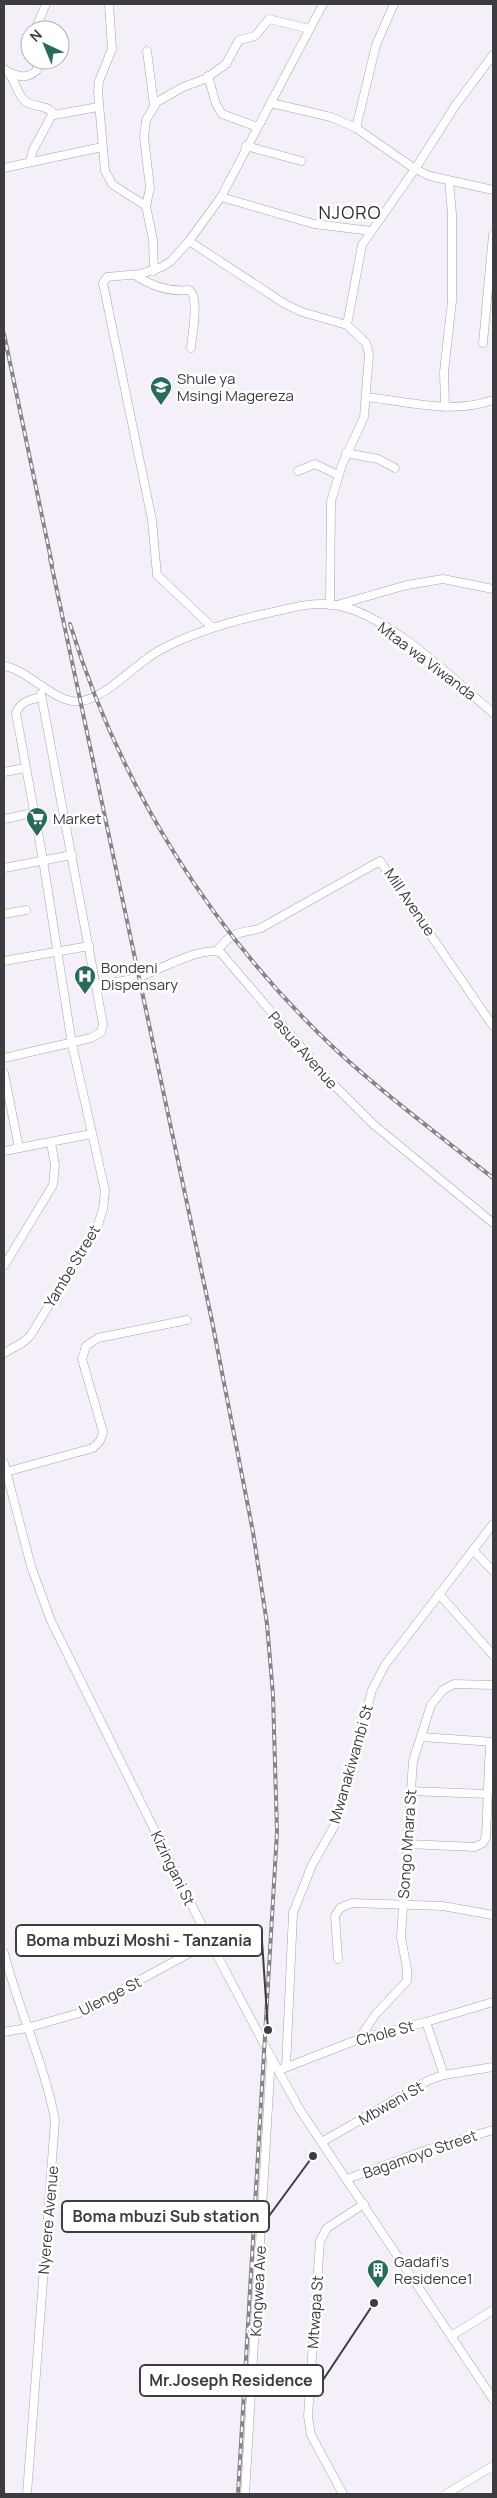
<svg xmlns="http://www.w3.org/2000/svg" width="497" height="2498" font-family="Manrope,sans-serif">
	<rect width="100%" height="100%" fill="#f4eff9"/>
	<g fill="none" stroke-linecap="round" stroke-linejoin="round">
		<g stroke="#a9a4ad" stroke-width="9">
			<g id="minor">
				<path d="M109,4L112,49L99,81L98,92L105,171L113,185L146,206"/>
				<path d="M35,30L46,4"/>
				<path d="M147,51L154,105"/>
				<path d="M4,69C15,75 15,92 25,101C34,108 46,104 53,113L33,150L30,162"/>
				<path d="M9,72C19,77 28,79 37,70V60"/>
				<path d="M208,76L216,104L222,114L257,127"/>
				<path d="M271,103L331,117L356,128L415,169L430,176L493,190"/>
				<path d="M54,115L98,107"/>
				<path d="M356,128L376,45L394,4"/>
				<path d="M246,146L301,161"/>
				<path d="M4,168L102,147"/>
				<path d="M221,197L314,224L371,231"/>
				<path d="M189,241L285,304L302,312L347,325"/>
				<path d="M154,271L153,240L146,206L150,188L144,137L146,120L157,102L183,87L205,79L226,64L239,40L255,36L269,19L309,29"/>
				<path d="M135,275C151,286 169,292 189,290C200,297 192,335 191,348"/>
				<path d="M483,343L493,235"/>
				<path d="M366,397C409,401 450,415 493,400"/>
				<path d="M445,406L444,372L452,301V214L449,181"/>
				<path d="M346,453L378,459L395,468"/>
				<path d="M298,471L315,464L338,475"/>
				<path d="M330,605L331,501L342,465L364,417L369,354L366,343L347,325L362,245L415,169L455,106L493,55"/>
				<path d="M337,605L407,585L443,579L493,589"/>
				<path d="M212,627L157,575L152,520L103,283L107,277L140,274L162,267L171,261L189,241L221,197L323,4"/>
				<path d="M4,666C30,670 56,706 82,701C107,697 136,663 160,650C192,633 225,623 260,615C285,610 309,601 335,605C387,613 453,679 493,713"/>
				<path d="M4,772L25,768"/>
				<path d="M4,819L33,813"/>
				<path d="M4,868L72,855"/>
				<path d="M4,914L26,910"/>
				<path d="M217,951C234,929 237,935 261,928L380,861L493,1026"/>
				<path d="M4,961L89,946"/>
				<path d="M97,985C111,982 126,981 139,977C157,971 205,944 221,953L330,1081L373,1124L493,1223"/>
				<path d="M4,1058L91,1038L101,1032L103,1024L41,694"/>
				<path d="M4,1073L19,1148"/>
				<path d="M4,1151L91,1134"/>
				<path d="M4,1266L53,1185L55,1165L51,1143"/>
				<path d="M4,1353L22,1343L30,1336L97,1228L103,1209L105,1191L72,1044L43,860L16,713C21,701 30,700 41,697"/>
				<path d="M4,1463L31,1566L51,1621L210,1942L279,2072L300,2110L493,2399"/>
				<path d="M6,1472L93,1448L100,1441L103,1432L82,1359L86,1346L98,1338L187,1320"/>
				<path d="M473,1550L493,1571"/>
				<path d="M439,1594L493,1655"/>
				<path d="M422,1737L493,1742"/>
				<path d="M410,1791L487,1794"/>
				<path d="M408,1844L475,1847L483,1843L486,1837L490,1742"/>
				<path d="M4,1953C19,2010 44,2063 55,2120L27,2494"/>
				<path d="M338,1959L335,1916L340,1908L352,1903L443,1906L493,1915"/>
				<path d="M426,2022L444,2075"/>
				<path d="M4,2032L27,2028L79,2013L210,1942"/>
				<path d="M359,2039L375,2015L407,1981V1969L401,1937L413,1761L431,1705L443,1690L454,1684L493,1685"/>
				<path d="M286,2067L293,1913L312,1865L336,1823L341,1808L372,1690L385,1665L493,1524"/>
				<path d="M282,2069L359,2039L426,2022L493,2002"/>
				<path d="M322,2142L429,2080L444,2075L493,2067"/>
				<path d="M347,2179L429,2149L493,2130"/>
				<path d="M451,2336L493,2310"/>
				<path d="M245,2494L271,2057"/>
				<path d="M343,2494L311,2435L308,2416L320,2241L327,2228L364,2204"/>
				<path d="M446,2494L493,2466"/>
			</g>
		</g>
		<use href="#minor" stroke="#fff" stroke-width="8"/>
		<g stroke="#878389" stroke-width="4">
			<g id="rail">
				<path d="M4,334L52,564"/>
				<path d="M50,558L212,1321L253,1532L267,1624L273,1695L277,1832L238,2494"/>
				<path d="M70,624C120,787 211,932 335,1049C385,1095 440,1136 493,1178"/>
			</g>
		</g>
		<use href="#rail" stroke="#fff" stroke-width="2" stroke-dasharray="5.5" stroke-linecap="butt"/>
	</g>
	<defs>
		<g id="school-pin" transform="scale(1.125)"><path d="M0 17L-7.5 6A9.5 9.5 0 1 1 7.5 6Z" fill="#286b5d" stroke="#fff"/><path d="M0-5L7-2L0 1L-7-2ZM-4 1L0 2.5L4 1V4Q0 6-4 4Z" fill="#fff"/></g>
		<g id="supermarket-pin" transform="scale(1.125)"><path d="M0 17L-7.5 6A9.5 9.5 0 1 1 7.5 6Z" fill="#286b5d" stroke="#fff"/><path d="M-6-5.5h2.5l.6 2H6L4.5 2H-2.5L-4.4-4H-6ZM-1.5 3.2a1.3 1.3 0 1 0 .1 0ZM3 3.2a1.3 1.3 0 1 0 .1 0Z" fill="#fff"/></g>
		<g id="hospital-pin" transform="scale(1.125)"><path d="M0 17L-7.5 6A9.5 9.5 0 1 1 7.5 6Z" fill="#286b5d" stroke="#fff"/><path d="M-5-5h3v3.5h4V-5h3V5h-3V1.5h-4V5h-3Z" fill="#fff"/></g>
		<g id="building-pin" transform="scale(1.125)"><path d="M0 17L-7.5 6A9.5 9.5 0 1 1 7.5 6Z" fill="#286b5d" stroke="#fff"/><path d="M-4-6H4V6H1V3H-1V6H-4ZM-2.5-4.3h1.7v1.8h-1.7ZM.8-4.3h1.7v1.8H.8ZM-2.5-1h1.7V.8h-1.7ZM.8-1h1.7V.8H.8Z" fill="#fff"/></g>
	</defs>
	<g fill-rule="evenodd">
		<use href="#school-pin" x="161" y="387"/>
		<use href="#supermarket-pin" x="37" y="818"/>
		<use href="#hospital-pin" x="85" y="976"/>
		<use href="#building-pin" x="378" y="2270"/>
	</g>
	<g text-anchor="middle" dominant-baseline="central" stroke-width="5" stroke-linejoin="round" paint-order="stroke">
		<g font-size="15" fill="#3e3c3f" stroke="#fff" text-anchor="start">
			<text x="177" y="378">Shule ya<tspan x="177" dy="17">Msingi Magereza</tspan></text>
			<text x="53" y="818">Market</text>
			<text x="101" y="967">Bondeni<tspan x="101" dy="17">Dispensary</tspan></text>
			<text x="394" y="2261">Gadafi's<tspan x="394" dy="17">Residence1</tspan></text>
		</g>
		<g font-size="15" fill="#3e3c3f" stroke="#fff">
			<text transform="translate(427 661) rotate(37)">Mtaa wa Viwanda</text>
			<text transform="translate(410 902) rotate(56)">Mill Avenue</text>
			<text transform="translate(303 1050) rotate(49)">Pasua Avenue</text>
			<text transform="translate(72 1266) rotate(-59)">Yambe Street</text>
			<text transform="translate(351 1764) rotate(-74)">Mwanakiwambi St</text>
			<text transform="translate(407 1844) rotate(-86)">Songo Mnara St</text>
			<text transform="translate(173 1868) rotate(64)">Kizingani St</text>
			<text transform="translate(110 1996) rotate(-27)">Ulenge St</text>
			<text transform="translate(385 2033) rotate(-15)">Chole St</text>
			<text transform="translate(391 2103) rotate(-30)">Mbweni St</text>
			<text transform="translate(420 2154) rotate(-19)">Bagamoyo Street</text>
			<text transform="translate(48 2220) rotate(-85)">Nyerere Avenue</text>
			<text transform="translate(258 2291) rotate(-87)">Kongwea Ave</text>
			<text transform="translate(315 2312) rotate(-86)">Mtwapa St</text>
		</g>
		<g font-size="18" letter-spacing="1" fill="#312c34" stroke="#fff">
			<text x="350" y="212">NJORO</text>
		</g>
	</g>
	<path fill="none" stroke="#3e3c3f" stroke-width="2" d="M268 2030L262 1941M313 2156L269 2216M374 2303L323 2380"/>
	<g fill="#3e3c3f" stroke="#fff" stroke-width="2">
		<circle cx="268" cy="2030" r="5"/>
		<circle cx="313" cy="2156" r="5"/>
		<circle cx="374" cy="2303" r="5"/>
	</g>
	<g fill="#fff" stroke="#3e3c3f" stroke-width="2">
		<rect x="16" y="1925" width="246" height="31" rx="5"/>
		<rect x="62" y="2201" width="207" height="31" rx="5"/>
		<rect x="140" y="2365" width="183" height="31" rx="5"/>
	</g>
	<g font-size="16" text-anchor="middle" font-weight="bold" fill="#3e3c3f">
		<text x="139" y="1946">Boma mbuzi Moshi - Tanzania</text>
		<text x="166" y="2222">Boma mbuzi Sub station</text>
		<text x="231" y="2386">Mr.Joseph Residence</text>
	</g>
	<rect width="497" height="2498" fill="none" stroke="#3e3c3f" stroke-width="10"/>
	<g transform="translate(45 45) rotate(316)"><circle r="24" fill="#ffffff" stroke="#b2b1b2"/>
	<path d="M0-4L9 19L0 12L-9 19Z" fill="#286b5d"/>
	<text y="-8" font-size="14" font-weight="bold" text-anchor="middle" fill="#3e3c3f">N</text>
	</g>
</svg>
